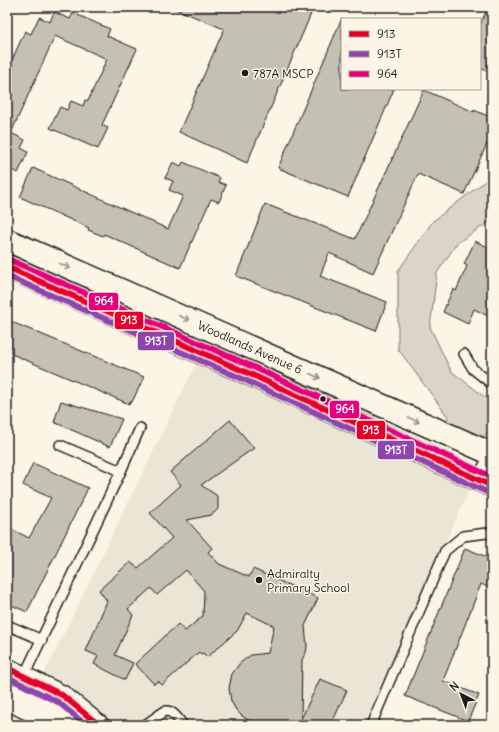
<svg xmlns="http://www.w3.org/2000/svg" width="499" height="732" font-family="Delius,sans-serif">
	<rect width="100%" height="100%" fill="#fcf5e5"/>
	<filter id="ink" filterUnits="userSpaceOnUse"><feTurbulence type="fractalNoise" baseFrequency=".025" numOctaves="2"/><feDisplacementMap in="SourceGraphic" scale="8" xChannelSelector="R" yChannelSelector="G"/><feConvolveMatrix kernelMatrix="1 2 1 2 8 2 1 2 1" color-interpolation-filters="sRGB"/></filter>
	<g filter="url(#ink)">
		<path fill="#ebe5d6" d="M197,362L472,484L363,725H113L101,711L43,676Z"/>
		<path fill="#dbd5c8" stroke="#7c7872" d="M492,176V220L457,243L437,273L430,327L451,371L485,397L492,400C492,422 496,433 472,442L443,429L448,417L398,349V271L433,221Z"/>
		<g fill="#c4c0b3" stroke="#1c1c1c">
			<path d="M171,7H296L311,14L247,163L179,132L224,29Z"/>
			<path d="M488,7H492V73L480,68V25Z"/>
			<path d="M54,12L70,19L73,13L110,29L107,36L137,49L102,125L108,128L98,149L50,128L60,107L67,110L71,101L83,106L85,100L88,101L107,59L55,36L11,133L25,140L21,148L28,152L18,173L7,168V71L25,31L31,34L39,17L50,22Z"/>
			<path d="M342,18V89H394L348,197L278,168Z"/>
			<path d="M424,90L474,112V110L492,118V133L464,194L418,174L373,273L329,253L320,276L387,302L376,331L236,276L265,204L355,239Z"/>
			<path d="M173,162L181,166L183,162L220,178L218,182L226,185L219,202L211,199L180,268L104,234L103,236L88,230L89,228L20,197L33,168L168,229L183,196L169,190L173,181L165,178Z"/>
			<path d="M475,241L492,249V318L474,309L468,324L443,312L453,289L456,291L467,266L464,264Z"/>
			<path d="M7,320L144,377L132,402L130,401L129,404L7,352Z"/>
			<path d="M61,401L122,419L110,447L54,422Z"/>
			<path d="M230,420L254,448L201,485L216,495L218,499V509L215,512L211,515L187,520L212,548L208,552L219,564L249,577L253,569L318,598L305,626L307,647L306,652L302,660L301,719L320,679L347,690L331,725H256L242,716L236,710L231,701L229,688L232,674L240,663L251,655L268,653L274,626L247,613L237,631L207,657L203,653L201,654L199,652L162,685L158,681L154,684L135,664L178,624L185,631L203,616L204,591L186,570L157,595L151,588L128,609L133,615L115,655L133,663L125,680L94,664L98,656L86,651L107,601L99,590L130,562L138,568L172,538L150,513L181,485L170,472Z"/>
			<path d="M33,463L88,488L27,612L7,603V527L29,538L51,498L23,485Z"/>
			<path d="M465,548L492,559V589L481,584L443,681L479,695L468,721L405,696Z"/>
		</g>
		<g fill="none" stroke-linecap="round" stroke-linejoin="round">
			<g stroke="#1c1c1c" stroke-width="12">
				<g id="service">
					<path d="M464,354L473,369L492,384"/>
					<path d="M60,445L121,471"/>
					<path d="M477,479L490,453"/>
					<path d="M7,625L42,640"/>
					<path d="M24,676L121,471L140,428"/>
					<path d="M7,717L23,725"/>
					<path d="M145,725L165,711C173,710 178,719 183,725"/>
					<path d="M371,725L445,551L463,536L487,533L492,535"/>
				</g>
			</g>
			<g stroke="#1c1c1c" stroke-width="22">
				<path id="minor" d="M7,668L62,695L99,725"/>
			</g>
			<g stroke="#1c1c1c" stroke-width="25">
				<g id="tertiary">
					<path d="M7,240L492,454"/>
					<path d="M7,267L248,373L492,486"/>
				</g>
			</g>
			<use href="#service" stroke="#fcf5e5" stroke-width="9"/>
			<use href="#minor" stroke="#fcf5e5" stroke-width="19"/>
			<use href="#tertiary" stroke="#fcf5e5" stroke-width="22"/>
			<g stroke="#fcf5e5" stroke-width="9">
				<g id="bus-1">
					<path d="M7,267L248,373L492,486"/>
					<path d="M7,668L62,695L99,725"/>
				</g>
			</g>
			<g stroke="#fcf5e5" stroke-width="9">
				<g id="bus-2">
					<path d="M7,276L245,380L489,493"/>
					<path d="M7,677L58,702L86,725"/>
				</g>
			</g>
			<g stroke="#fcf5e5" stroke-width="9">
				<path id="bus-3" d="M10,260L251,366L492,477"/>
			</g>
			<use href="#bus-1" stroke="#e4002b" stroke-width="6"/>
			<use href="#bus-2" stroke="#8e44ad" stroke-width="6"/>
			<use href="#bus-3" stroke="#e5007d" stroke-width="6"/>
		</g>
		<defs><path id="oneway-shaft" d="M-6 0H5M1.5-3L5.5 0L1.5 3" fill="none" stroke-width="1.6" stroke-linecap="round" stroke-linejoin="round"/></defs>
		<g stroke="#97938b">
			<use href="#oneway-shaft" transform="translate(65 266) rotate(24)"/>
			<use href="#oneway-shaft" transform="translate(184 318) rotate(24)"/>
			<use href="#oneway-shaft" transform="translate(315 376) rotate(24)"/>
			<use href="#oneway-shaft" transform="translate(414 420) rotate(24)"/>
		</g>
	</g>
	<g fill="#1c1c1c" stroke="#fcf5e5" stroke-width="1.5">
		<circle cx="245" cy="73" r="4"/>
		<circle cx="323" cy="399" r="3.5"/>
		<circle cx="259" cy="580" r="4"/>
	</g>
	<g text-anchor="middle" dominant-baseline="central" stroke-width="3" stroke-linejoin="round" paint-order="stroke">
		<g font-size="12" fill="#1c1c1c" stroke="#fcf5e5" text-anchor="start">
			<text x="253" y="73">787A MSCP</text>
			<text x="267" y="573">Admiralty<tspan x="267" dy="14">Primary School</tspan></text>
		</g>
		<g font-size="12" fill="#1c1c1c" stroke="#fcf5e5">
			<text transform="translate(250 347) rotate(24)">Woodlands Avenue 6</text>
		</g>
	</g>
	<g stroke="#fcf5e5" stroke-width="1.5">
		<rect x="88" y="292" width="31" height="19" rx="4" fill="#e5007d"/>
		<rect x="114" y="311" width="30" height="19" rx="4" fill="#e4002b"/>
		<rect x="137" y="331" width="38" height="20" rx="4" fill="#8e44ad"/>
		<rect x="329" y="400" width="31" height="19" rx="4" fill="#e5007d"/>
		<rect x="356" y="420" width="30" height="20" rx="4" fill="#e4002b"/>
		<rect x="377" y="440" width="38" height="20" rx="4" fill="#8e44ad"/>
	</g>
	<g font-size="11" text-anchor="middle" font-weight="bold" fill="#fff">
		<text x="104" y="305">964</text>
		<text x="129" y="324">913</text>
		<text x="156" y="345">913T</text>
		<text x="345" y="413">964</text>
		<text x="371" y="434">913</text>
		<text x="396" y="454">913T</text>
	</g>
	<rect width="499" height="732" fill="none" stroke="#fcf5e5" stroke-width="24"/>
	<rect x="12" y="12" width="475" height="708" fill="none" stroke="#1c1c1c" stroke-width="1.5" filter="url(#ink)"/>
	<rect x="341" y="18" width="140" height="72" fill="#fcf5e5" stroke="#a29e95"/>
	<rect x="349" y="31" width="20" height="6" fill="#e4002b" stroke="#a29e95"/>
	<text x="377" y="38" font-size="12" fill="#1c1c1c">913</text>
	<rect x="349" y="51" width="20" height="6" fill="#8e44ad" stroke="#a29e95"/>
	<text x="377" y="58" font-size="12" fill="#1c1c1c">913T</text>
	<rect x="349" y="71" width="20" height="6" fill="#e5007d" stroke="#a29e95"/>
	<text x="377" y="78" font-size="12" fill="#1c1c1c">964</text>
	<g transform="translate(461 694) rotate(318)" stroke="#fcf5e5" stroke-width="3" paint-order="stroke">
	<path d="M0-3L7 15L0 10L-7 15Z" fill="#1c1c1c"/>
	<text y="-6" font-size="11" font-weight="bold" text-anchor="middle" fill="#1c1c1c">N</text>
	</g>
</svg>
